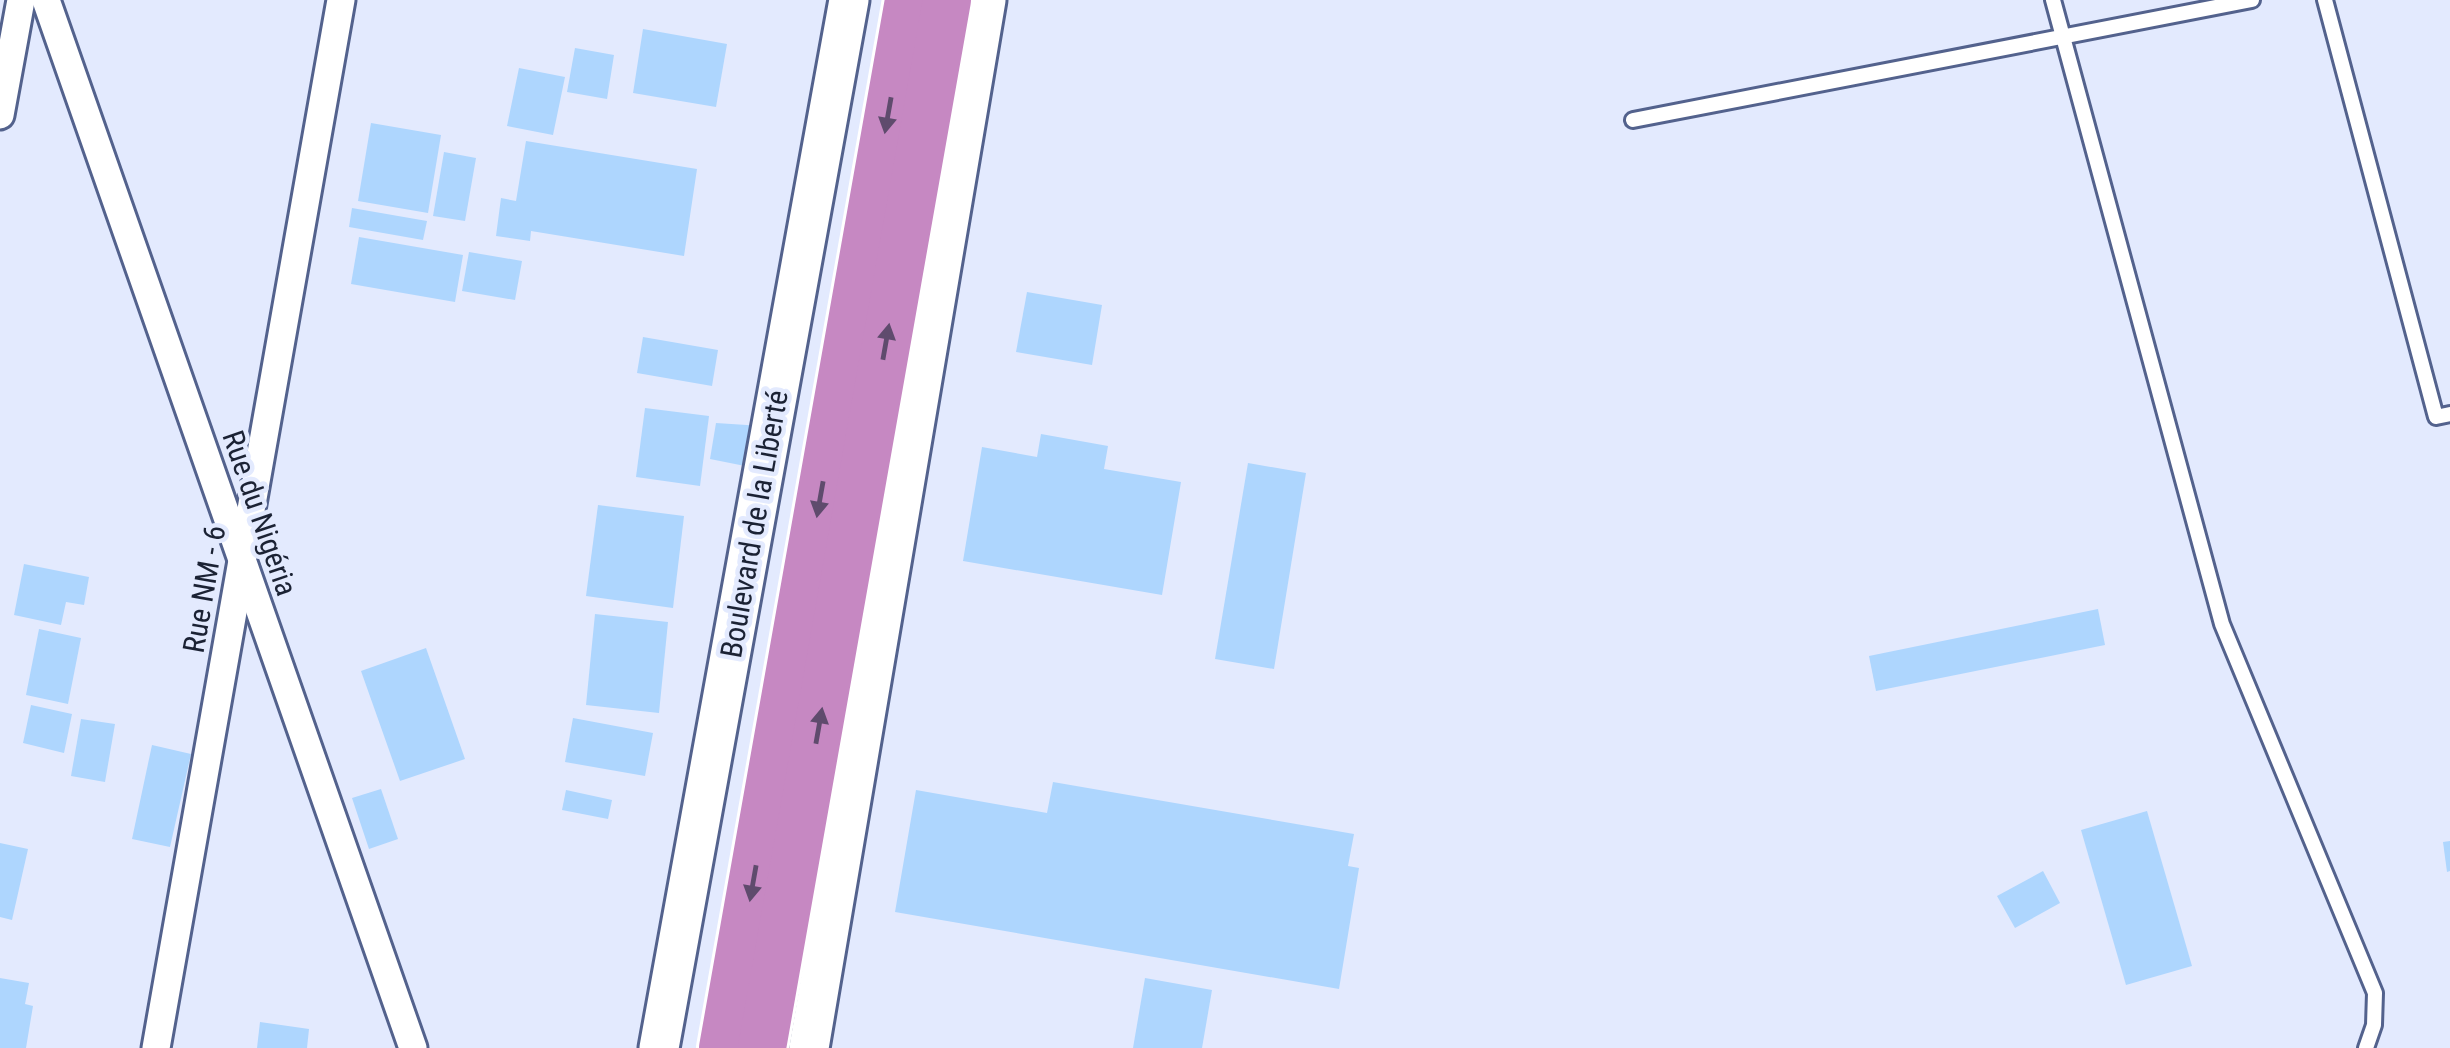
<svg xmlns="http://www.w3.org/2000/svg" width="2450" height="1048" font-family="'Roboto Condensed',sans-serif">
	<rect width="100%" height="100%" fill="#e3eafe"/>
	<g fill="#aed6fe">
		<path d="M643,29L727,44L716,107L633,93Z"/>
		<path d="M575,48L614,55L607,99L567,92Z"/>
		<path d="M519,68L565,77L553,135L507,126Z"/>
		<path d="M371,123L441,135L428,213L358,201Z"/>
		<path d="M526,141L697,169L684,256L531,231L530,241L496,236L501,198L516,201Z"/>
		<path d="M444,152L476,158L465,221L433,216Z"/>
		<path d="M352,208L427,221L423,240L349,227Z"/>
		<path d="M359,237L463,255L455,302L351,284Z"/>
		<path d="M469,252L522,261L515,300L462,291Z"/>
		<path d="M1027,292L1102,305L1092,365L1016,352Z"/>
		<path d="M643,337L718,350L712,386L637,373Z"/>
		<path d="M645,408L709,416L700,486L636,477Z"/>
		<path d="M716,423L762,426L745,466L710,459Z"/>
		<path d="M1041,434L1108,446L1104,469L1181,482L1162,595L963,561L982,447L1037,457Z"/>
		<path d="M1248,463L1306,473L1274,669L1215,659Z"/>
		<path d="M598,505L684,516L673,608L586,596Z"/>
		<path d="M24,564L89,577L84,605L66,602L61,625L14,615Z"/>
		<path d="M2098,609L2105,645L1876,691L1869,656Z"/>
		<path d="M595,614L668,622L659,713L586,705Z"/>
		<path d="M39,629L81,638L68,704L26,695Z"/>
		<path d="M426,648L465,759L400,781L361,671Z"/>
		<path d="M31,705L72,714L64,753L23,743Z"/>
		<path d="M573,718L653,733L645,776L565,762Z"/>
		<path d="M81,719L115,724L105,782L71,776Z"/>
		<path d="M152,745L191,754L170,847L132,839Z"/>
		<path d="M1053,782L1354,834L1348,866L1359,868L1339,989L895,912L916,790L1047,813Z"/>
		<path d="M381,789L398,839L369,849L352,798Z"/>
		<path d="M566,790L612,800L608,819L562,810Z"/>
		<path d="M2147,811L2192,966L2126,985L2081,830Z"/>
		<path d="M2450,841V871L2447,872L2443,842Z"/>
		<path d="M0,843L28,849L12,920L0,917Z"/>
		<path d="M2043,871L2060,903L2015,928L1997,896Z"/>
		<path d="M0,978L29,983L25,1004L33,1006L26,1048H0Z"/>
		<path d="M1145,978L1212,990L1202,1048H1133Z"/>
		<path d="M260,1022L309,1029L307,1048H257Z"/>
	</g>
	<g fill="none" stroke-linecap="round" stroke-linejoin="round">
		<g stroke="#53628d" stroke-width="20">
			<g id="service">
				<path d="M2053,0L2222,624L2375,993L2374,1025L2366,1048"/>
				<path d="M2325,0L2436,417L2450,414"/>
				<path d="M1633,120L2252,0"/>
			</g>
		</g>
		<g stroke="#53628d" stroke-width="33">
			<g id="minor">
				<path d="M46,0L413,1048"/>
				<path d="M0,115L21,0"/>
				<path d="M156,1048L341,0"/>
			</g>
		</g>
		<g stroke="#53628d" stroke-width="45">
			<g id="secondary">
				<path d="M659,1048L849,0"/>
				<path d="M809,1048L986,0"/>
			</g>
		</g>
		<g stroke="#fff" stroke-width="54">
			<g id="trunk">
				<path d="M723,1048L909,0"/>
				<path d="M762,1048L947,0"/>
			</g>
		</g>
		<use href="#service" stroke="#fff" stroke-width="14"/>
		<use href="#minor" stroke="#fff" stroke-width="27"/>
		<use href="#secondary" stroke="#fff" stroke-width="39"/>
		<use href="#trunk" stroke="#c688c2" stroke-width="48"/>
	</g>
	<defs><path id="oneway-solid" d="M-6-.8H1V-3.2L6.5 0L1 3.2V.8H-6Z" transform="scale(3)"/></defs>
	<g fill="#5f4b6d">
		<use href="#oneway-solid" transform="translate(888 115) rotate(100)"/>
		<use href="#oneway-solid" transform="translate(886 342) rotate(-80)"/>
		<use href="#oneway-solid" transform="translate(820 499) rotate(100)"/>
		<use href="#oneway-solid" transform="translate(819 726) rotate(-80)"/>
		<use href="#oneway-solid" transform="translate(753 883) rotate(100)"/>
	</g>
	<g text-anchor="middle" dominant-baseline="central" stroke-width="9" stroke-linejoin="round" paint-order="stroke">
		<g font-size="30" fill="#1b2234" stroke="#e3eafe">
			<text transform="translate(260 513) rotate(71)">Rue du Nigéria</text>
			<text transform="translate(754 524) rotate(-80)">Boulevard de la Liberté</text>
			<text transform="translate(204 589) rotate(-80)">Rue NM - 6</text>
		</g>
	</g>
</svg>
